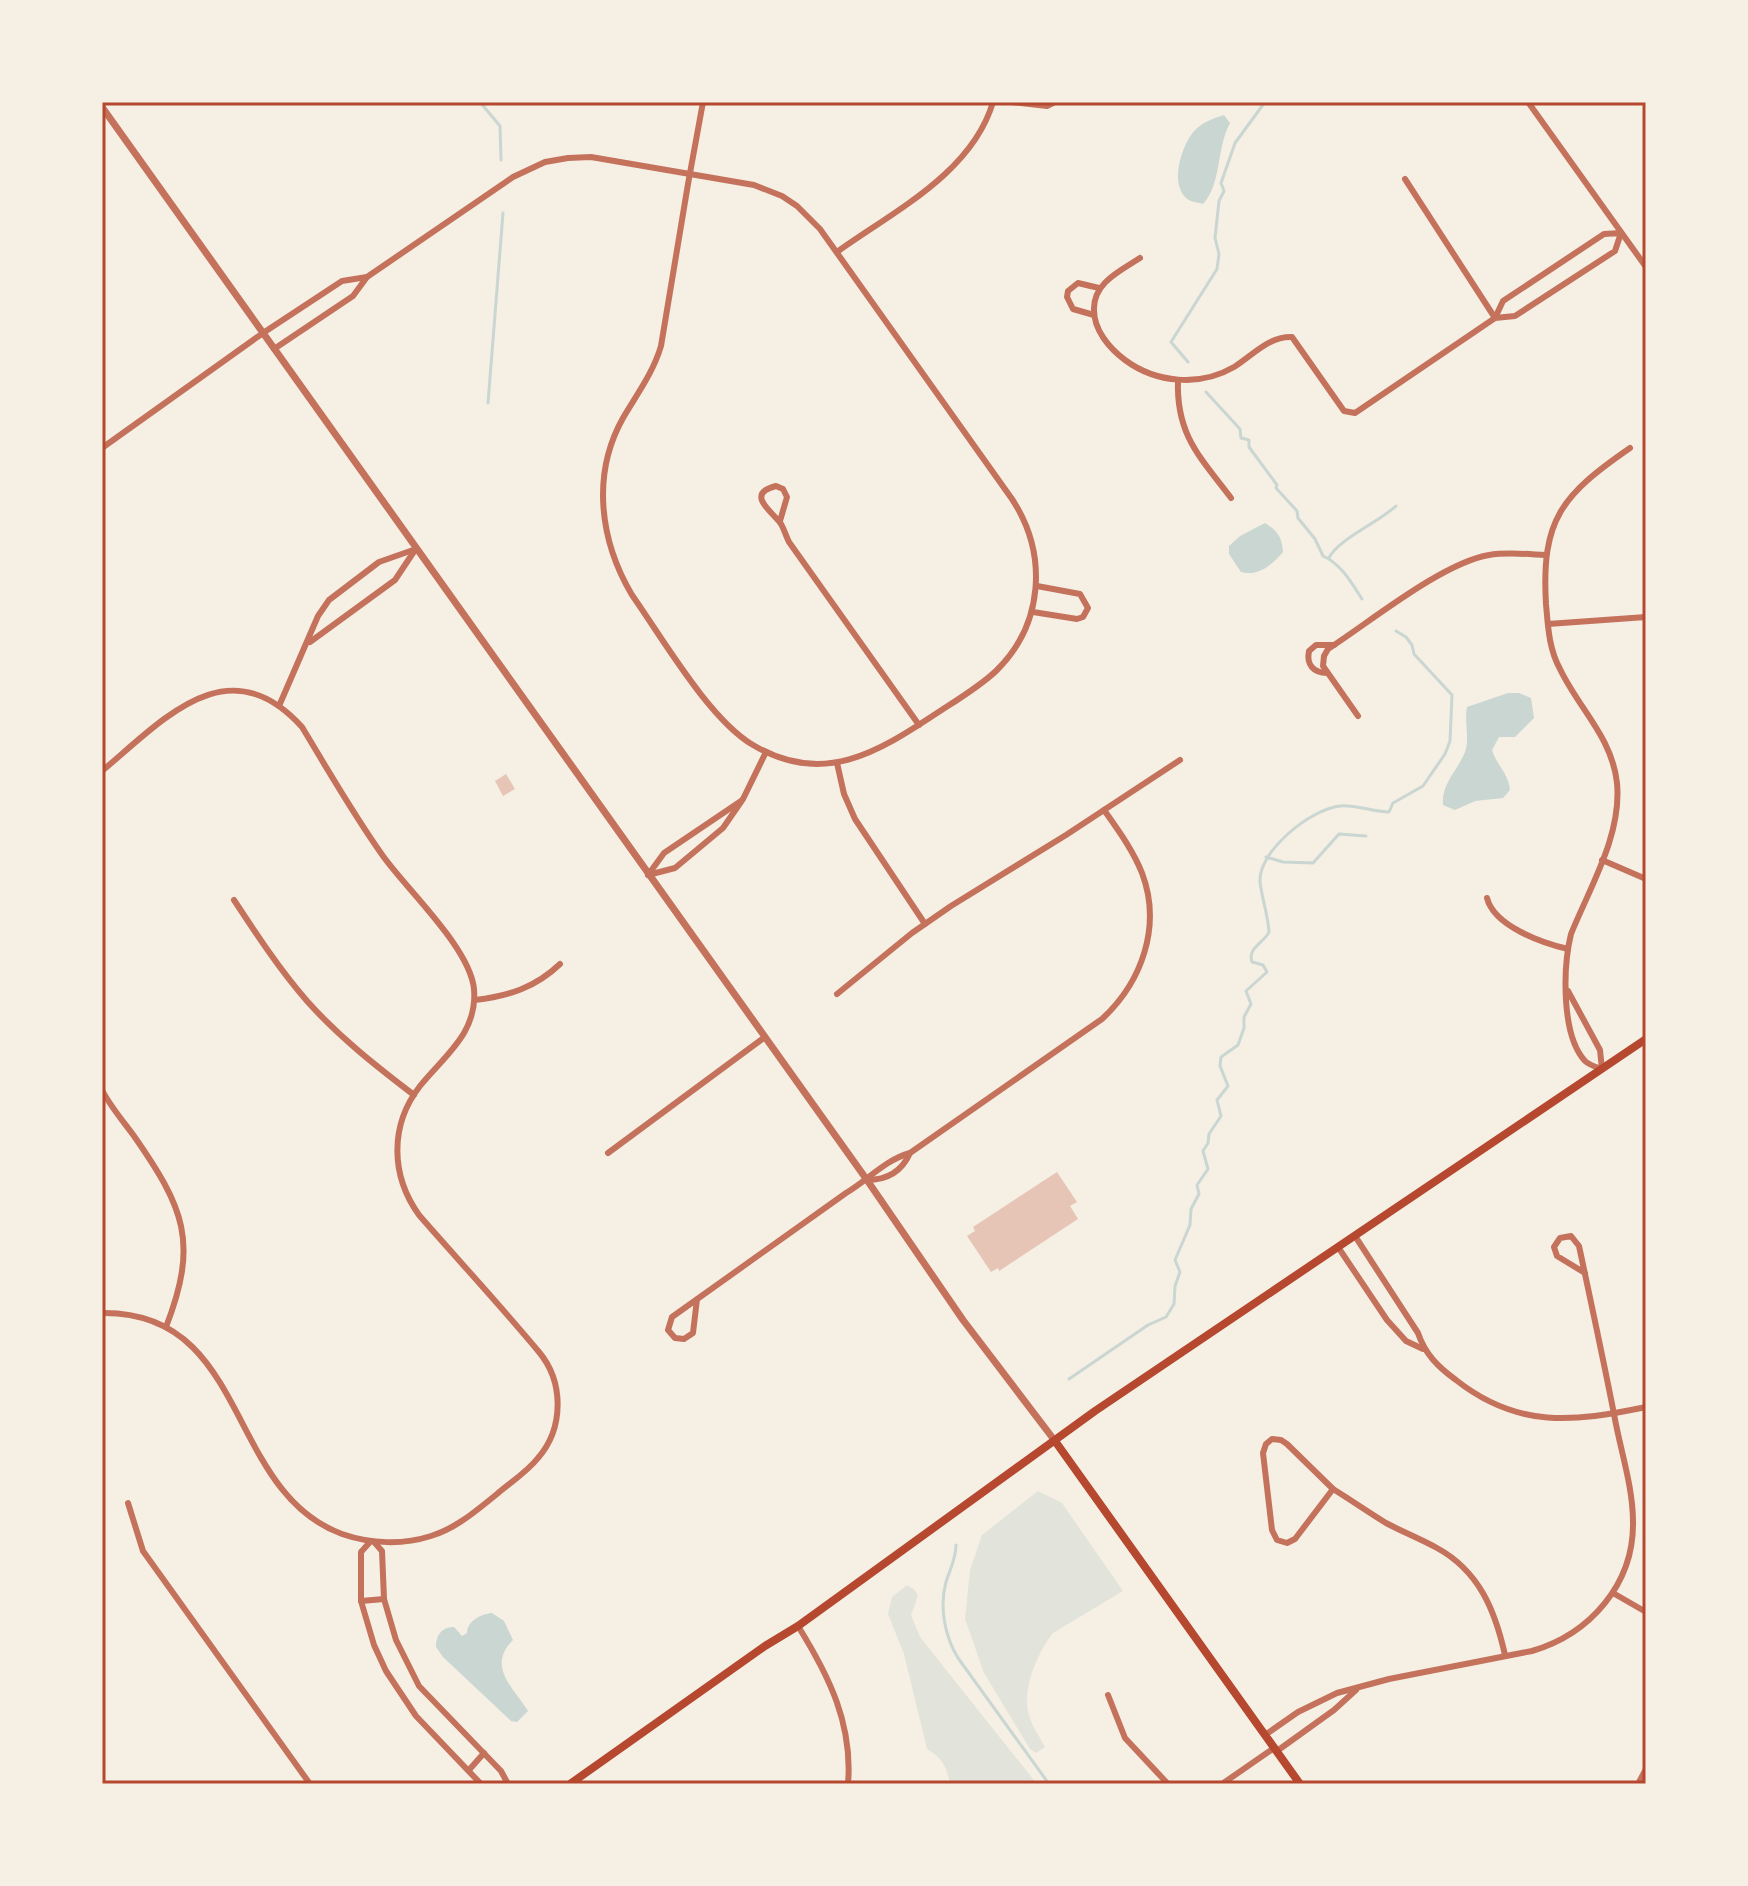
<svg xmlns="http://www.w3.org/2000/svg" width="1748" height="1886" font-family="'Archivo Narrow',sans-serif">
	<rect width="100%" height="100%" fill="#f6efe4"/>
	<g fill="#e2e4dc">
		<path d="M1038,1491L1062,1503L1123,1591L1053,1633C1037,1653 1020,1693 1030,1718C1033,1728 1040,1737 1045,1747L1036,1753L1030,1749L984,1673L965,1619L970,1570L982,1535Z"/>
		<path d="M907,1585L915,1590L918,1596L911,1615L920,1637L1037,1784H950C947,1767 942,1758 927,1749L904,1654L888,1614L892,1597Z"/>
	</g>
	<g fill="#c9d6d2">
		<path d="M1224,115L1230,123C1216,149 1222,183 1203,204C1196,202 1190,202 1185,197C1170,181 1182,144 1195,130C1203,122 1214,118 1224,115Z"/>
		<path d="M1265,523C1278,531 1282,538 1283,552C1273,564 1258,577 1241,572L1229,554V546L1240,536Z"/>
		<path d="M1508,693H1519L1531,698L1534,718L1515,737H1499L1492,750C1497,766 1508,772 1510,790L1503,798L1475,801L1455,810L1443,805C1441,784 1458,770 1465,752C1470,739 1464,721 1467,707Z"/>
		<path d="M492,1613L504,1621L513,1640C487,1666 512,1686 528,1711L517,1722L511,1721L443,1657L436,1647C436,1636 441,1627 454,1627L462,1636L467,1633C467,1621 481,1614 492,1613Z"/>
	</g>
	<g fill="none" stroke-linecap="round" stroke-linejoin="round">
		<g stroke="#c9d6d2" stroke-width="3">
			<path d="M480,102L500,126L501,160"/>
			<path d="M1269,102H1274"/>
			<path d="M1188,362L1171,342L1217,269L1219,254L1215,238L1219,201L1224,191L1221,183L1235,143L1265,102"/>
			<path d="M1206,392L1240,429L1241,438L1249,440V447L1277,485L1276,488L1297,511L1298,518L1315,539L1323,556C1341,564 1351,582 1362,599"/>
			<path d="M488,403L503,213"/>
			<path d="M1329,558C1337,540 1379,522 1396,506"/>
			<path d="M1266,857L1283,862L1313,863L1339,834L1366,836"/>
			<path d="M1069,1379L1148,1325L1166,1317L1174,1304L1175,1286L1180,1272L1175,1260L1190,1225L1191,1209L1199,1194L1197,1185L1208,1169L1203,1151L1208,1143L1209,1134L1221,1116L1217,1100L1228,1086L1220,1066L1221,1057L1238,1045L1244,1028V1017L1251,1004L1246,991L1267,972L1263,965L1252,962C1247,948 1264,943 1269,932C1268,915 1262,899 1260,882C1258,851 1311,809 1340,806C1353,804 1374,812 1389,812L1393,803L1423,786L1445,754L1450,741L1452,695L1414,654L1412,645L1406,637L1396,631"/>
			<path d="M956,1545C956,1559 950,1569 946,1582C939,1607 945,1637 958,1658L1049,1784"/>
		</g>
	</g>
	<g fill="#e6c5b7">
		<path d="M506,774L515,789L503,796L495,781Z"/>
		<path d="M1057,1172L1077,1202L1070,1206L1078,1219L999,1271L998,1268L991,1272L967,1236L975,1231L973,1227Z"/>
	</g>
	<g fill="none" stroke-linecap="round" stroke-linejoin="round">
		<g stroke="#c5725c" stroke-width="6">
			<path d="M1011,102L1047,106L1055,102"/>
			<path d="M1528,102L1646,267"/>
			<path d="M1405,179L1495,318"/>
			<path d="M837,252C894,211 972,173 993,102"/>
			<path d="M1140,258C1120,271 1093,283 1094,310C1094,330 1109,348 1125,360C1156,383 1200,387 1234,367C1253,355 1269,336 1292,337L1344,411L1355,413L1495,318L1515,316L1615,251L1621,233L1604,234L1503,301L1495,318"/>
			<path d="M1094,315L1073,309L1067,297L1068,291L1078,283L1099,288"/>
			<path d="M274,349L353,296L367,277L513,177L545,162L568,158L591,157L754,185L782,196L797,206L820,229L1012,499C1048,554 1044,624 996,671C979,687 957,700 937,713C878,752 823,787 753,745C709,719 663,639 632,595C600,541 591,475 623,418C637,394 653,373 661,346L688,184C693,157 698,129 703,102"/>
			<path d="M1178,380C1176,435 1200,457 1231,498"/>
			<path d="M102,448L263,333L342,281L367,277"/>
			<path d="M780,521L787,497L783,489L776,486C744,494 773,512 781,524C784,529 786,536 789,542L919,725"/>
			<path d="M1033,612L1077,619L1083,617L1088,608L1080,594L1037,586"/>
			<path d="M1548,624L1646,617"/>
			<path d="M310,642L395,580L415,550"/>
			<path d="M1327,673C1314,673 1306,665 1309,651L1316,645H1334"/>
			<path d="M279,706L318,616L329,600L379,562L416,549"/>
			<path d="M1358,716L1323,666L1324,656L1328,649C1370,622 1442,563 1489,555C1507,552 1526,554 1545,555"/>
			<path d="M837,763L844,794L855,819L925,924"/>
			<path d="M102,771C163,720 228,645 302,727C328,770 353,814 383,856C408,891 470,948 474,989C478,1033 444,1056 420,1086C389,1126 391,1176 419,1215C459,1261 500,1305 539,1352C564,1382 564,1428 538,1458C527,1472 511,1482 497,1494C477,1510 457,1528 431,1536C403,1545 371,1544 342,1534C225,1491 250,1311 102,1313"/>
			<path d="M1602,860L1646,879"/>
			<path d="M648,875L675,868L723,828L743,799L766,752"/>
			<path d="M648,875L664,853L741,801"/>
			<path d="M1487,898C1494,926 1542,943 1568,949"/>
			<path d="M234,900C257,935 280,970 307,1001C339,1037 376,1066 414,1095"/>
			<path d="M1568,991L1600,1050L1602,1069C1596,1067 1589,1065 1585,1061C1561,1035 1563,967 1571,934C1590,887 1622,835 1617,783C1612,737 1579,709 1560,669C1549,649 1548,627 1546,604C1541,519 1562,495 1630,448"/>
			<path d="M837,994L912,933L951,906L1066,835L1180,760"/>
			<path d="M475,1000C508,996 535,988 560,964"/>
			<path d="M102,1090C110,1106 123,1121 134,1136C184,1208 199,1242 166,1327"/>
			<path d="M608,1153L765,1037"/>
			<path d="M867,1180C887,1180 902,1171 910,1153"/>
			<path d="M1355,1236L1418,1333C1425,1354 1438,1367 1456,1380C1518,1429 1574,1422 1646,1407"/>
			<path d="M1338,1247L1387,1320L1406,1341L1423,1349"/>
			<path d="M697,1299L693,1333L684,1339L675,1338L668,1330L672,1317L846,1193C868,1180 885,1160 910,1153L1102,1019C1142,982 1162,926 1142,873C1133,850 1118,830 1104,810"/>
			<path d="M1272,1439L1281,1440L1287,1444L1333,1489L1295,1539L1287,1543L1277,1540L1272,1530L1263,1453L1266,1444Z"/>
			<path d="M1333,1489C1351,1500 1368,1512 1386,1523C1403,1532 1421,1539 1437,1548C1479,1571 1495,1610 1505,1655"/>
			<path d="M128,1503L143,1551L310,1784"/>
			<path d="M370,1542L361,1552V1601L374,1645L386,1671L416,1716L481,1784"/>
			<path d="M374,1542L382,1551L384,1599L396,1640L419,1686L501,1771L508,1784"/>
			<path d="M1613,1593L1646,1612"/>
			<path d="M361,1601L384,1599"/>
			<path d="M798,1626C829,1676 853,1724 848,1784"/>
			<path d="M1108,1695L1125,1738L1168,1784"/>
			<path d="M1265,1735L1298,1712L1337,1693L1389,1679L1532,1651C1590,1634 1634,1584 1633,1522C1633,1486 1620,1449 1614,1414C1603,1358 1591,1302 1579,1246L1571,1236L1560,1238L1554,1247L1557,1256L1585,1273"/>
			<path d="M1277,1751L1334,1710L1356,1690"/>
			<path d="M469,1770L484,1753"/>
			<path d="M1222,1784L1274,1748"/>
			<path d="M1638,1784L1646,1769"/>
		</g>
		<path stroke="#c5725c" stroke-width="7" d="M102,107L867,1180L963,1320L1055,1441"/>
		<g stroke="#b5482f" stroke-width="8">
			<path d="M1055,1441L1300,1784"/>
			<path d="M570,1784L765,1646L798,1626L1095,1411L1646,1039"/>
		</g>
	</g>
	<rect width="1748" height="1886" fill="none" stroke="#f6efe4" stroke-width="208"/>
	<rect x="104" y="104" width="1540" height="1678" fill="none" stroke="#b5482f" stroke-width="3"/>
</svg>
